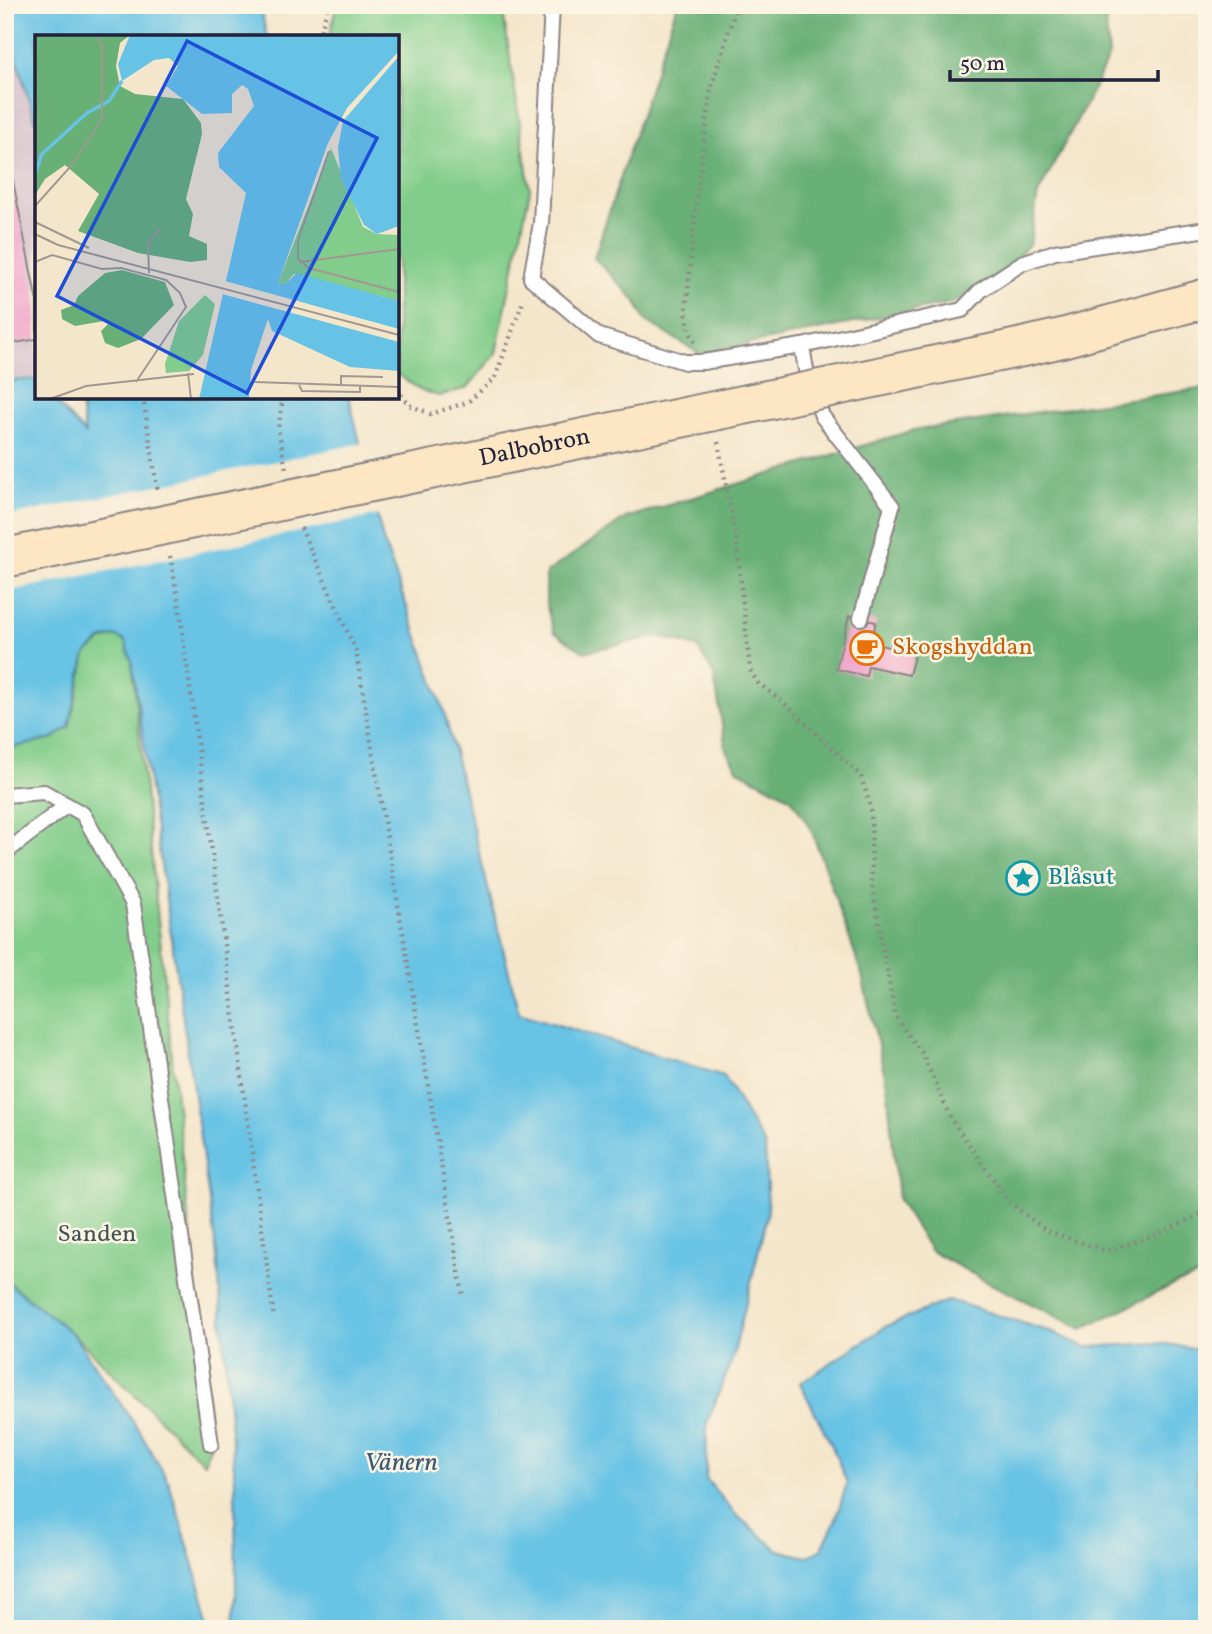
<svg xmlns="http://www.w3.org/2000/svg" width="1212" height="1634" font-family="Vollkorn,serif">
	<rect width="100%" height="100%" fill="#fcf5e5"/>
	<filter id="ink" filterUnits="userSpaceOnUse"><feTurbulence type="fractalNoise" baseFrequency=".0143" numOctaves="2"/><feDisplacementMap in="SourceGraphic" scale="14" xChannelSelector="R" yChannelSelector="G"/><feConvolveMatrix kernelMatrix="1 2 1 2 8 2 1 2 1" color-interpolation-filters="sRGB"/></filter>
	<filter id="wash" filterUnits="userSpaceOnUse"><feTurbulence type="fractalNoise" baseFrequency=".00686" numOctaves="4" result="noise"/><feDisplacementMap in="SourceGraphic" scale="28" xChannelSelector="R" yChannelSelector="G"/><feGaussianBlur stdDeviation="1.57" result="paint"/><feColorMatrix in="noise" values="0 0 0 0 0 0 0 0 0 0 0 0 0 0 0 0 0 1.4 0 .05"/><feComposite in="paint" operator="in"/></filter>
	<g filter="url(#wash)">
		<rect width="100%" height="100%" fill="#f4e6cb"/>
		<path fill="#d1bdcb" d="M5,21L37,130V377L5,380Z"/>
		<g fill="#82cd8b" stroke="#527863" stroke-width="2">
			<path d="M337,5H502L530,190L496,353L467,388L439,396L422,391L397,374V37H329Z"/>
			<path d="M115,636L125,640L132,662L211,1444L204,1463L73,1334L5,1280V749L52,739L69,727L86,654L101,641Z"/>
		</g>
		<g fill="#69b077" stroke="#466959" stroke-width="2">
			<path d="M677,5H1104L1109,55L1095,86L1038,194L1030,243L1004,272L955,302L700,354L645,320L635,300L594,258Z"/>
			<path d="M1207,388V1273L1175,1284L1082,1329L991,1284L931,1251L898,1200L887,1085L861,971L811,829L791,798L738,770L726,750L714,674L697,647L658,636L584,652L554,632L546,604V573L626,518L914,430Z"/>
		</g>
		<g fill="#67c3e5" stroke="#447290" stroke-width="2">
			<path d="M5,5H260L267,37H37V127L5,20Z"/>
			<path d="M34,379L37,382V397H51L85,434L80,397H349L383,540L444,711L519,1013L724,1076L765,1146L768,1211L733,1357L707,1423L706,1479L735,1514L778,1550L806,1557L821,1550L835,1522L847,1483L832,1446L800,1383L887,1326L949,1300L1048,1331L1086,1347L1159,1343L1206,1350L1207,1434L1196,1482L1207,1493V1629H234L236,1593L235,1481L217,1256L132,662L125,641L115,636L101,640L86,654L69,727L52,739L5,749V381Z"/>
			<path d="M5,1280L73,1334L140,1432L169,1483L213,1629H5Z"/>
		</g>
		<path fill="#f4e6cb" d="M363,443L380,515L5,592V517Z"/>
		<g id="blocks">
			<g fill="#f0a1ca">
				<path d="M9,161L37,302V339L5,345V162Z"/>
				<path d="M849,616L876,622L871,643L915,653L909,675L868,666L866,676L836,669Z"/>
			</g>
		</g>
	</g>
	<g filter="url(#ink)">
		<use href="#blocks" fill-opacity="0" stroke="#8b8483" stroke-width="2"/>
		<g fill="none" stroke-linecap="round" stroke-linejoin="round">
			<g stroke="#8b8483" stroke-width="18">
				<g id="service">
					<path d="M552,5L541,223L531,278L599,336L685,362H703L802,346L962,310L981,290L1022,263L1055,252L1207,229"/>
					<path d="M802,346L806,370L822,416L892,506L861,618"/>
					<path d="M5,795L44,792L83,814L133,904L211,1444"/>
					<path d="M5,853L67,805"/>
				</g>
			</g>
			<g stroke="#8b8483" stroke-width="42">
				<path id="secondary" d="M1023,347L1062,338L1207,298"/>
			</g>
			<g stroke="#8b8483" stroke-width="4.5" stroke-dasharray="2 5" stroke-linecap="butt">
				<path d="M319,37L328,5"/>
				<path d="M695,342L690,333L686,312L696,203L711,88L737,5"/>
				<path d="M397,389L409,405L431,414L468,402L495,378L524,299"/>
				<path d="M143,397L158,493"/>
				<path d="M283,397L278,429L286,469"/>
				<path d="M718,442L736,537L750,670L758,683L781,700L861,776L871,809L872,884L895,1016L922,1053L951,1119L1009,1202L1045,1230L1106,1251L1159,1234L1207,1211"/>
				<path d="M301,528L356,651L463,1296"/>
				<path d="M170,556L178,598L274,1318"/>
			</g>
			<use href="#service" stroke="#fff" stroke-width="14"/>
			<use href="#secondary" stroke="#fce6c4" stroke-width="38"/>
			<g stroke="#8b8483" stroke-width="42" stroke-linecap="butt">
				<g id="secondary-bridge">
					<path id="s1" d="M5,558L1023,347"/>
				</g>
			</g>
			<use href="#secondary-bridge" stroke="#fce6c4" stroke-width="38"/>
		</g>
	</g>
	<defs>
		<g id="cafe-ring" transform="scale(1.75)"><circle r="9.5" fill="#fcf5e5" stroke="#e8710a" stroke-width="1.5"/><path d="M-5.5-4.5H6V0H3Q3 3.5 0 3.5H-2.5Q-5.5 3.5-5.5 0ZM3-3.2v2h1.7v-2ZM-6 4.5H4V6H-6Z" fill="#e8710a"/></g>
		<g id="sight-ring" transform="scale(1.75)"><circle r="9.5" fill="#fcf5e5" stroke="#0f9aa8" stroke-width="1.5"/><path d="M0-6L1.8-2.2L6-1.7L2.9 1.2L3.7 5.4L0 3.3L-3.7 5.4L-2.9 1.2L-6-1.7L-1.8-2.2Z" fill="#0f9aa8"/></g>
	</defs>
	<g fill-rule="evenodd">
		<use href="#cafe-ring" x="867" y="648"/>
		<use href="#sight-ring" x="1023" y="878"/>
	</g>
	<g text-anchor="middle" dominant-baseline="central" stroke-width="5" stroke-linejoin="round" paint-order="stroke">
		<g font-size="24" fill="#22223b" stroke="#fcf5e5">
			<text stroke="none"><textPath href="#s1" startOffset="541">Dalbobron</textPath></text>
		</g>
		<g font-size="24" fill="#c56008" stroke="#fcf5e5" text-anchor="start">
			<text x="892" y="648">Skogshyddan</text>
		</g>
		<g font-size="24" fill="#0d838f" stroke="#fcf5e5" text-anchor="start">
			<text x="1048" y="878">Blåsut</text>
		</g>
		<g font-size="24" fill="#3f5553" stroke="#fcf5e5">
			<text x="97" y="1235">Sanden</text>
		</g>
		<g font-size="26" font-style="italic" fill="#3a5a76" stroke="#fcf5e5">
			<text x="401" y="1463">Vänern</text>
		</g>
	</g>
	<g transform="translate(35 35)">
		<rect width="364" height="364" fill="#f4e6cb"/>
		<path d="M296,113L328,192L342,199L364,200V266L259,239L250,249L243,248ZM170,260L180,269L168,320L154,336L131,338L130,329L144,286Z" fill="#82cd8b"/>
		<path d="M0,0H95L85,8L81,31L85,51L100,59L148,64L166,88L167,99L151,164L158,179L154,201L172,209V225L155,227L103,218L43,196L64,159L30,130L10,144L0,160ZM87,235L130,247L139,270L106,304L83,313L70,308L66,296L73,289L69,286L40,291L27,284L26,275L39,270L43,261L70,238Z" fill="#69b077"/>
		<path d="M95,0H364V16L312,73L293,108L243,248L250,249L262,238L364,266V336L315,332L237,296L233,284L216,335L214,364H164L211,158L184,132L183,118L219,71L213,54L207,50L197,59V78L167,79L131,51L143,31L134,23L119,25L87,46L83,29ZM364,21V191L342,199L329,190L306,144L303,113L308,86Z" fill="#67c3e5"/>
		<path d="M190,246L364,294V307L187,259Z" fill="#f4e6cb"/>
		<path fill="none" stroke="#67c3e5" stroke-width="3.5" d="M0,139L7,119L52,78L74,66L87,46"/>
		<path fill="none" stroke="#a09891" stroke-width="2" d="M294,116L263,206V224L274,233L364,257M0,171L36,131L67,84V10L62,0M0,187L54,213M0,199L23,210L364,300M0,227L17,220L67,234L86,233L131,245L145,258L151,272L101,347M265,227L364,214M114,238L113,208L126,193M153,338L156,364M220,347L364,352M264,350L267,356L325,357V351M306,351V341L348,342M15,364L51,351L159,339"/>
		<path fill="#1d4ed8" fill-opacity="0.15" stroke="#1d4ed8" stroke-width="3.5" d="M152,6L342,103L212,358L22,261Z"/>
		<rect width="364" height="364" fill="none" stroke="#22223b" stroke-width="3.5"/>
	</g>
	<rect width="1212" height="1634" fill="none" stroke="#fcf5e5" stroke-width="28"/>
	<path d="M950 70v10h208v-10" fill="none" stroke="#22223b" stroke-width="3.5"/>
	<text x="960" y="70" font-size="21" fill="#22223b" stroke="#fcf5e5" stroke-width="5" paint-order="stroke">50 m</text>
</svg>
